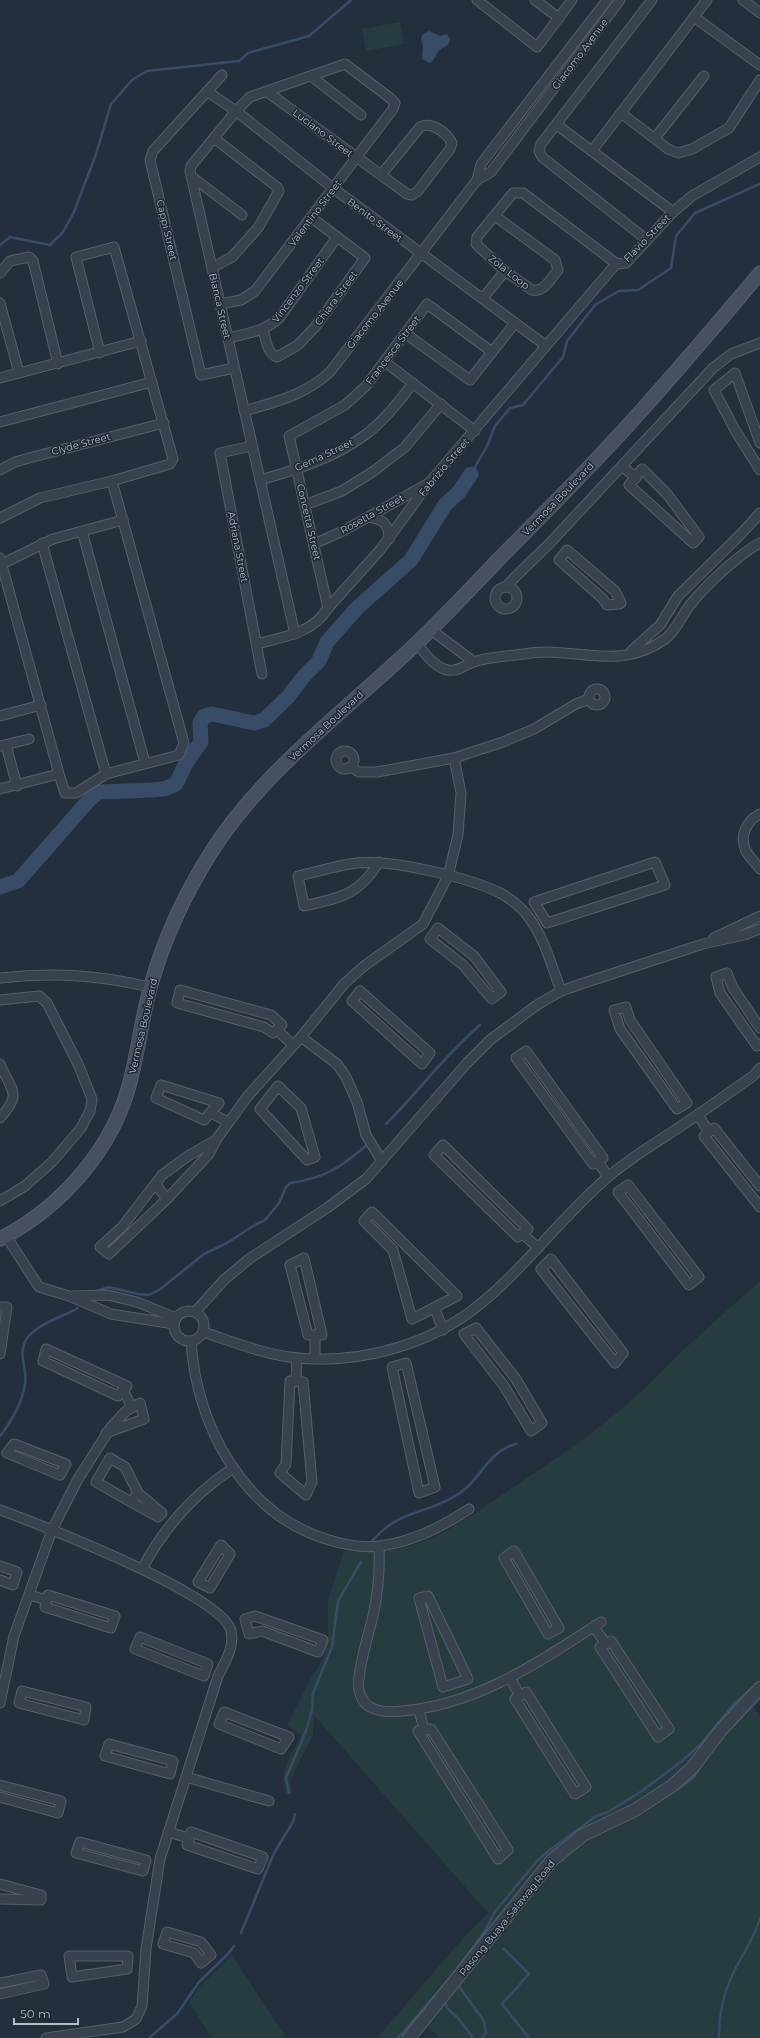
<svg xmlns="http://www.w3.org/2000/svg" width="760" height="2038" font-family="Montserrat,sans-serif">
	<rect width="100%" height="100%" fill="#242f3e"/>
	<g fill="#263c3f">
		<path d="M400,22L404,44L366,51L362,29Z"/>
		<path d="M760,1281V1684L672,1782L580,1836L405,2038H377L465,1936L488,1913L314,1715L313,1735L290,1780L292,1794H286C277,1770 292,1756 301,1735L287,1726L308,1683L322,1661L328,1638V1600L344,1551C368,1553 389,1552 413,1545C446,1535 476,1512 505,1493C549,1463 594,1434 634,1398C650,1384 664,1368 679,1354C706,1329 733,1305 760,1281Z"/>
		<path d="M752,1704L760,1718V2038H439L425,2023L571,1846L649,1804Z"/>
		<path d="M232,1955L286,2038H212L189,2002L198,1988Z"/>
	</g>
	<path fill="#394c67" d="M429,31L440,36L447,34L450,39C449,47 444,46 440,50C435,54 435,60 430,63L422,59L423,46L421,39L422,35Z"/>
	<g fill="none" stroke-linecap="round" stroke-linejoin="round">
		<g stroke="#394c67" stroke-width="2.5">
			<path d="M0,245L10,237L50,245L63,232L74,212L96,154L111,104L132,80L147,71L239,61L248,53L309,36L351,0"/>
			<path d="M471,474L487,446L495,426L510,408L523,405L563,357L567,341L595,305L619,291L638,290L671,268L676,236L695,213L760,184"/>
			<path d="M386,1124C418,1092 445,1055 480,1025"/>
			<path d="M95,1292L108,1287L138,1294L149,1295L159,1290L204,1254L227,1243L253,1226L265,1220L279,1203L286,1187L290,1183C326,1178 341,1167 368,1144"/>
			<path d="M0,1436C11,1422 22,1403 25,1384C28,1368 16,1353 28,1337C39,1323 63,1317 78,1308"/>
			<path d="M372,1541C401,1508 428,1515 460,1493C482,1478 488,1451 516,1444"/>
			<path d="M730,1729L760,1698"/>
			<path d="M678,1789L693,1778L707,1758"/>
			<path d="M289,1793L286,1778L306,1731L312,1710L313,1693L332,1647L338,1601L361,1562"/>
			<path d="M241,1933L274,1853L293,1822L295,1814"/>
			<path d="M504,1949L529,1974L502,2004L529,2038"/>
			<path d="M458,1985L484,2021L486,2033L482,2038"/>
			<path d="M445,2001L447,2008L458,2018L473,2038"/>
			<path d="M150,2037L177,2014L199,1982L227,1955L234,1946"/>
			<path d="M398,2038L451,1977L485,1931L494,1913L537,1861L547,1852L596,1816L608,1812L642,1791L682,1761L700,1745L733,1705L751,1689"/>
			<path d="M719,2038C719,2018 722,1997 731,1978C740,1957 754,1940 760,1918"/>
		</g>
		<path stroke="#394c67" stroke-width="15" d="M0,887L18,881L89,800L99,792L152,790L164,789L176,784L186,763L201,742L200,723L204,716L212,714L254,723L264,720L288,697L304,676L319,661L327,642L357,608L411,560L445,505L459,492L471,474"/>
		<g stroke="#565f6c" stroke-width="11">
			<g id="minor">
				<path d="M477,0L537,47L572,0"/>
				<path d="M535,0L559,18"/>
				<path d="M743,0L760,13"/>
				<path d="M694,17L760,65"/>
				<path d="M222,75L153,151L150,160L201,375L234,368"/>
				<path d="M311,76L361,115"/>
				<path d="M266,91L407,194L412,195L418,191L450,149L452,143C446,132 431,121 420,127L381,175"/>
				<path d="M208,92L236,111L333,188L545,345"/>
				<path d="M621,113L668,149L678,153L692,149L729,128L760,80"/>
				<path d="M557,125L673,212"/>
				<path d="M655,138L704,76"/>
				<path d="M592,151L707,0"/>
				<path d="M191,176L242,215"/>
				<path d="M477,180L491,172L620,0"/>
				<path d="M495,216L555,260L558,270C551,278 544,293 532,290L505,271L476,244L477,237L513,193H523L617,264L626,263L673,212L692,196L760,157"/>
				<path d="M647,240L542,157L539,151L541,144L652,0"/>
				<path d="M212,268L232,257L258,228L279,191L277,187L214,138"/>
				<path d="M0,273L10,261L29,257L33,261L58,364"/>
				<path d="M483,298L505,271"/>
				<path d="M0,303L19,373"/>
				<path d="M220,304L241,300L255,291L393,109L395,103L390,98L345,64L250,97L236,111L191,166L190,171L295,634"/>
				<path d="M263,330C266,339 267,354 277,357L298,345L315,327L365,258L312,218"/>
				<path d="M406,334L470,380L515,323"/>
				<path d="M228,338C247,333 265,332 280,317L337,237"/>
				<path d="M385,362L475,431"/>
				<path d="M0,378L141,341"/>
				<path d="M244,411C276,402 305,395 330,372L477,180L481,164L607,0"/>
				<path d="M0,422L152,382"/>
				<path d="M760,443L735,373L714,390L735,430L760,470"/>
				<path d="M252,446L220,453L262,674"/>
				<path d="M622,466L636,478"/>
				<path d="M642,469L667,494L699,537L693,543L629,485Z"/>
				<path d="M0,470L15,462L29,458L164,423"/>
				<path d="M260,480C296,470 334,458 365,435C384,421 399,402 413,383"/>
				<path d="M305,505L342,491L374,471L405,447L441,404"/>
				<path d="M368,517C383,519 389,524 389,539"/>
				<path d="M0,518L40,498L112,481L170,464L173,459L114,247L76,257L100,353"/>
				<path d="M82,531L145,763"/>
				<path d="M42,543L106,774"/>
				<path d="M314,544L343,531L427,484"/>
				<path d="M567,550L615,591L621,603L619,604L607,605L603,599L559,560Z"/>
				<path d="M0,558L59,774"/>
				<path d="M0,565L53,539L123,520"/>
				<circle cx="506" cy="598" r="11"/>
				<path d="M505,587L550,543L713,368L731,354L760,343"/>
				<path d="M328,608L289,436L345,405L366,386L427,304L492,352"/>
				<path d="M430,629L474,662"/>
				<path d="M416,643C424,652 435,668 448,670C458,672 465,665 473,662C489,657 508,656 524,654C573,645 619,673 665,639C676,631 682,615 690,605C705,586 739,554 760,543"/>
				<path d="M256,644C283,637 312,634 328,608L380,550L429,483L616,264"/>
				<path d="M631,651L660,625L678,596L740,535L760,513"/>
				<circle cx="597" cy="697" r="8"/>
				<path d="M0,716L41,705"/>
				<path d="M6,745L17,786"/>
				<path d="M1,746L29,739"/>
				<circle cx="345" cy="760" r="9"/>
				<path d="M350,767L359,772H377L454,758L503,742L534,729L576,704L589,699"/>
				<path d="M0,789L59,774L65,793H76L106,774L179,755L184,743L112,481"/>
				<path d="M760,814C746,821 739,837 746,851C749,857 756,863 760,869"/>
				<path d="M379,862C359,895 340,898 304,906L298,876C317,872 338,865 357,863C393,859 471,878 502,894C512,900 523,909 530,919C545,940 552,967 561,991"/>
				<path d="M655,862L665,885L547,923L534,902Z"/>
				<path d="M438,928L474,956L501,992L492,999L463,965L430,939Z"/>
				<path d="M714,938L760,916"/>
				<path d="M0,978C53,972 98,975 150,987"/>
				<path d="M180,990L271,1015L282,1025L273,1033L264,1027L177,1003Z"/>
				<path d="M360,991L430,1053L422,1064L352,1001Z"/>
				<path d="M0,1000L39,996L47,1003L78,1064L92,1099L90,1111L81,1128L52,1162L25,1186L0,1201"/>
				<path d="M626,1007L630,1020L687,1103L677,1109L620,1029L614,1010Z"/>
				<path d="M760,1028L733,988L727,973L716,977L720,993L757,1046L760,1044"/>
				<path d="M277,1030L293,1045"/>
				<path d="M301,1037L337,1064L346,1077L357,1102L366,1135L382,1161"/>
				<path d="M526,1051L603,1158L593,1164L516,1058Z"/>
				<path d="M0,1064C11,1091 23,1093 0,1118"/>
				<path d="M161,1085L219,1103L204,1120L156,1098Z"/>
				<path d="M278,1086L301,1108L315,1157L307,1160L260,1109Z"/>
				<path d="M211,1113L228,1122"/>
				<path d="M698,1115L709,1132"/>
				<path d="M216,1140L188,1156L162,1175L122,1227L100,1247L109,1254L167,1199L209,1154L216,1140L247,1097L301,1037L344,984L364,966L423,924L448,876L458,835L461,793L454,758"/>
				<path d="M443,1145L528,1229L518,1237L434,1155Z"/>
				<path d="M597,1161L608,1176"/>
				<path d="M155,1184L167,1199"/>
				<path d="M628,1185L699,1277L689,1285L618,1192Z"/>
				<path d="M760,1186L714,1128L704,1136L760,1207"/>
				<path d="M372,1212L457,1296L412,1319L393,1250L364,1221Z"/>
				<path d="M523,1234L537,1247"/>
				<path d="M6,1236L39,1287L69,1296L111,1314L174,1324"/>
				<path d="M304,1258L322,1335H308L290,1265Z"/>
				<path d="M551,1259L623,1353L615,1363L541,1269Z"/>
				<path d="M73,1296L108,1295L137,1302L176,1318"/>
				<path d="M0,1307H7L0,1354"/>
				<path d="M435,1309L443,1330"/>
				<circle cx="189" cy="1326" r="15"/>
				<path d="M195,1312L224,1280L249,1259L327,1208L366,1179L467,1063L490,1040L537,1005L561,991L581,984L703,944L744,935L760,929"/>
				<path d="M476,1328L516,1379L542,1423L531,1431L504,1386L464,1334Z"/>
				<path d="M203,1332C234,1342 265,1355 298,1358C360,1364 430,1345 479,1305C526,1267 562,1216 608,1177C631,1157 656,1143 681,1126C705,1110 729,1093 753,1076L760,1068"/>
				<path d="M315,1335V1358"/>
				<path d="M191,1341C196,1426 244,1515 329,1540C345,1545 364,1548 380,1546C412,1542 442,1527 469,1509"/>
				<path d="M46,1349L127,1386L118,1396L43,1361Z"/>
				<path d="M406,1363L435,1487L419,1493L392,1367Z"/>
				<path d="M290,1381L303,1382L312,1482L306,1495L280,1473L286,1464Z"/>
				<path d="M296,1381L297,1358"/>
				<path d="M123,1390L132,1407"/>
				<path d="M14,1444L66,1464L60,1475L7,1453Z"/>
				<path d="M110,1458L125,1467L138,1493L131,1502L96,1482Z"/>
				<path d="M131,1502L158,1517L162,1513L138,1493"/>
				<path d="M0,1510C38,1524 224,1595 231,1631C235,1647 225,1662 218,1676L160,1859L146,1949L142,2006L136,2019L123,2027L46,2038"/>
				<path d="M221,1545L230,1554L210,1588L198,1582Z"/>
				<path d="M379,1547C380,1570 378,1593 373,1616C369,1633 356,1674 359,1690C363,1712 384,1713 402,1711C477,1705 539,1662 601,1622"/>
				<path d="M514,1551L559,1628L548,1634L504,1558Z"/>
				<path d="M0,1566L17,1572L13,1585L0,1580"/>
				<path d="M142,1569C164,1527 194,1494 233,1468"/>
				<path d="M29,1595L47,1600"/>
				<path d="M48,1595L115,1616L111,1628L45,1607Z"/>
				<path d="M428,1596L468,1679L443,1687L419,1598Z"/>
				<path d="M255,1616L323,1640L318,1652L262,1631L249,1634L245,1619Z"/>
				<path d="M594,1627L606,1644"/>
				<path d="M140,1637L208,1664L204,1676L135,1649Z"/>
				<path d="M611,1641L669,1729L658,1737L600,1647Z"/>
				<path d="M510,1678L520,1696"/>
				<path d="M22,1691L86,1707L84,1720L19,1703Z"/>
				<path d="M526,1692L586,1787L575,1794L515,1699Z"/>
				<path d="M0,1703L14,1636L52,1530L78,1479L111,1427L126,1411L140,1403L144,1419L106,1433"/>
				<path d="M419,1710L424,1730"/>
				<path d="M224,1712L289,1737L281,1749L219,1724Z"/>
				<path d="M431,1729L508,1850L498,1859L418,1731Z"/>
				<path d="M109,1744L173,1761L170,1774L105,1756Z"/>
				<path d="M186,1777L269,1801"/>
				<path d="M0,1785L61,1801L58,1813L0,1797"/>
				<path d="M168,1832L189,1838"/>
				<path d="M191,1832L263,1857L258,1869L187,1845Z"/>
				<path d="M80,1842L146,1860L143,1871L76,1853Z"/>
				<path d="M0,1884L41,1895V1900L0,1899"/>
				<path d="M167,1932L201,1942L211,1955L201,1963L194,1953L163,1944Z"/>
				<path d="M69,1956H128L127,1969L72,1977Z"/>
				<path d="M0,1983L41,1975L44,1984L0,1994"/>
			</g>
		</g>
		<g stroke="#565f6c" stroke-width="14">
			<path id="tertiary" d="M409,2038L552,1860L583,1835L635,1810L672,1786L692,1768L722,1729L760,1688"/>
		</g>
		<g stroke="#565f6c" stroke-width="15">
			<path id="secondary" d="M0,1239C62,1207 115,1147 131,1078C139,1047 142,1016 151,985C164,939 185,894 210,854C261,772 348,709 417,643C446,615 473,586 501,557C536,521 572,486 606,449C660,392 710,332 760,273"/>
		</g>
		<use href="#minor" stroke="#38414e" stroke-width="9"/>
		<use href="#tertiary" stroke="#38414e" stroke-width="12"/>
		<use href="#secondary" stroke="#465061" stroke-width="13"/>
	</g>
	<g text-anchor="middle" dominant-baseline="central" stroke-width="3" stroke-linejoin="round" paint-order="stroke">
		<g font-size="10" fill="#b4bcc9" stroke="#1d2633">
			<text transform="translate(580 54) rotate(-53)">Giacomo Avenue</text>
			<text transform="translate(323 133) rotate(37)">Luciano Street</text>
			<text transform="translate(315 213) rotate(-53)">Valentino Street</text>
			<text transform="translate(375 220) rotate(37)">Benito Street</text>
			<text transform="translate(167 230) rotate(77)">Cappi Street</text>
			<text transform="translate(647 238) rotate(-46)">Flavio Street</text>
			<text transform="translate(509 272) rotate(38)">Zola Loop</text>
			<text transform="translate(298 290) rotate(-53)">Vincenzo Street</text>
			<text transform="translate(336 298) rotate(-54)">Chiara Street</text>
			<text transform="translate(220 306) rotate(77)">Bianca Street</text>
			<text transform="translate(375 314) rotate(-52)">Giacomo Avenue</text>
			<text transform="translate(393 350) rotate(-53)">Francesca Street</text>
			<text transform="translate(81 444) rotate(-15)">Clyde Street</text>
			<text transform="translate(324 455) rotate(-25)">Gema Street</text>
			<text transform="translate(444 467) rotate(-50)">Fabrizio Street</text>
			<text transform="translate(558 499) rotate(-46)">Vermosa Boulevard</text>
			<text transform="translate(372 514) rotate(-29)">Rosetta Street</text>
			<text transform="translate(309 522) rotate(77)">Concetta Street</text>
			<text transform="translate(238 547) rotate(79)">Adriana Street</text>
			<text transform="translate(326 726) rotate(-43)">Vermosa Boulevard</text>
			<text transform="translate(143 1026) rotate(-77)">Vermosa Boulevard</text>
			<text transform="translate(507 1918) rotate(-51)">Pasong Buaya-Salawag Road</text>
		</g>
	</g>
	<path d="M14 2018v6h64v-6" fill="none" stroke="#b4bcc9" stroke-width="2"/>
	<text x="20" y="2018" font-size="12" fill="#b4bcc9" stroke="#1d2633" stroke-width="3" paint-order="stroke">50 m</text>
</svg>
